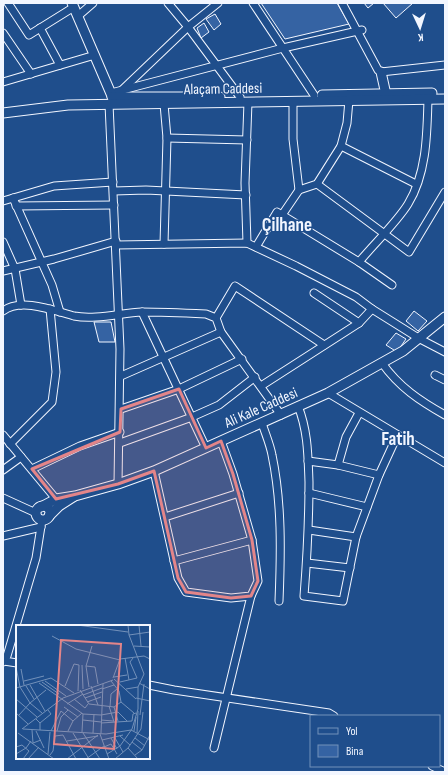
<svg xmlns="http://www.w3.org/2000/svg" width="448" height="775" font-family="'Sofia Sans Condensed',sans-serif">
	<rect width="100%" height="100%" fill="#1f4e8c"/>
	<g fill="#3563a3" stroke="#f2f6ff">
		<path d="M261,3H337L349,24L285,39Z"/>
		<path d="M364,3H374L368,8Z"/>
		<path d="M383,3H413L396,18Z"/>
		<path d="M215,14L221,24L214,30L206,19Z"/>
		<path d="M204,23L209,32L201,38L197,28Z"/>
		<path d="M414,311L427,321L418,331L406,321Z"/>
		<path d="M94,322H111L115,342H99Z"/>
		<path d="M396,333L406,339L397,352L386,345Z"/>
	</g>
	<g fill="none" stroke-linecap="round" stroke-linejoin="round">
		<g stroke="#f2f6ff" stroke-width="9">
			<g id="minor">
				<path d="M8,3L29,35L74,7"/>
				<path d="M168,3L188,27L240,97"/>
				<path d="M253,3L314,95"/>
				<path d="M342,3L378,70L381,72L445,65"/>
				<path d="M78,16L93,3"/>
				<path d="M40,28L60,65"/>
				<path d="M3,33L31,74"/>
				<path d="M3,82L95,55"/>
				<path d="M123,89L188,27L218,3"/>
				<path d="M111,93L283,48L362,30"/>
				<path d="M293,101V139L299,190"/>
				<path d="M109,104L120,349L118,484"/>
				<path d="M167,138L247,140"/>
				<path d="M341,146L416,184"/>
				<path d="M317,184L409,252L445,192"/>
				<path d="M114,191L146,190L246,195"/>
				<path d="M13,198L52,285L60,312"/>
				<path d="M3,201L54,186L113,182"/>
				<path d="M16,206L114,205"/>
				<path d="M282,215L359,262L392,285"/>
				<path d="M3,242L15,269L21,305"/>
				<path d="M247,243L245,183L248,102"/>
				<path d="M164,244L167,138L164,104"/>
				<path d="M116,245L247,243L296,266L356,297L372,309L420,339L445,352"/>
				<path d="M256,247L277,212L282,215L299,190L317,184L341,146L347,123L349,100"/>
				<path d="M359,262C373,245 397,222 408,204C427,173 427,133 428,99"/>
				<path d="M3,271L54,259L116,241"/>
				<path d="M314,293L359,323"/>
				<path d="M3,311C21,297 55,311 74,316C95,320 121,313 142,312C163,312 185,313 206,314L216,318L221,332L281,415"/>
				<path d="M142,312L206,448"/>
				<path d="M216,318L235,286L324,345"/>
				<path d="M382,363C399,387 420,401 445,415"/>
				<path d="M435,375L445,380"/>
				<path d="M121,376L221,332"/>
				<path d="M261,386L359,323L372,309"/>
				<path d="M328,393L445,463"/>
				<path d="M298,406C308,431 308,456 309,482C309,521 307,558 304,596L343,601L356,537L379,475L397,436"/>
				<path d="M121,409L179,389L242,359"/>
				<path d="M262,423C265,433 270,444 272,455C282,503 281,552 279,601"/>
				<path d="M3,435L56,499"/>
				<path d="M120,443L192,417L219,405L255,377"/>
				<path d="M10,444L52,402L56,372L50,309"/>
				<path d="M308,461L338,465L379,475"/>
				<path d="M338,465L346,437L359,413"/>
				<path d="M32,469L80,446L120,432"/>
				<path d="M3,470L21,457"/>
				<path d="M154,471L178,578L186,592L231,598L251,596L258,581L252,540L233,474L221,441"/>
				<path d="M309,493L367,507"/>
				<path d="M3,498L36,513"/>
				<path d="M165,517L239,493"/>
				<path d="M309,530L356,537"/>
				<path d="M3,536L41,527"/>
				<path d="M174,561L252,540"/>
				<path d="M307,563L350,568"/>
				<path d="M4,661L17,663"/>
				<path d="M3,662L7,656L36,558L42,520"/>
				<path d="M149,685L174,690L329,713L334,716"/>
				<path d="M214,748L251,596"/>
				<path d="M432,766L445,772"/>
			</g>
		</g>
		<g stroke="#f2f6ff" stroke-width="11">
			<g id="major">
				<path d="M72,3L115,103"/>
				<path d="M381,72L387,99"/>
				<path d="M322,95L432,93"/>
				<path d="M112,97H220"/>
				<path d="M3,113L68,105L445,99"/>
				<circle cx="43" cy="513" r="7"/>
				<path d="M41,507L56,499L75,496L118,484L154,471L328,393L403,351L445,317"/>
				<path d="M49,516L59,506L73,497"/>
			</g>
		</g>
		<use href="#minor" stroke="#1f4e8c" stroke-width="7"/>
		<use href="#major" stroke="#1f4e8c" stroke-width="9"/>
	</g>
	<path fill="#e38589" fill-opacity="0.2" stroke="#e38589" stroke-width="3" stroke-linejoin="round" d="M179,389L206,448L221,441L233,474L252,540L258,581L251,596L231,598L186,592L178,578L154,471L118,484L56,499L32,469L120,432L121,409Z"/>
	<g text-anchor="middle" dominant-baseline="central" stroke-width="3" stroke-linejoin="round" paint-order="stroke">
		<g font-size="15" fill="#f2f6ff" stroke="#1f4e8c">
			<text transform="translate(223 89) rotate(-1)">Alaçam Caddesi</text>
			<text transform="translate(261 408) rotate(-24)">Ali Kale Caddesi</text>
		</g>
		<g font-size="19" font-weight="bold" fill="#f2f6ff" stroke="#1f4e8c">
			<text x="287" y="225">Çilhane</text>
			<text x="398" y="439">Fatih</text>
		</g>
	</g>
	<g transform="translate(16 625)">
		<rect width="134" height="134" fill="#1f4e8c"/>
		<path fill="none" stroke="#7391ba" stroke-width="1" d="M61,0L112,7M123,0L125,21M113,10L134,7M36,11L60,24L104,35M118,21L134,22M109,33L113,55M117,33L114,37L121,53M66,40L67,64M70,41L76,21M0,42L4,62L14,78L26,88M5,44L8,60M98,52L111,50M97,53L104,34L128,31L134,34M98,54L120,74M8,56L28,51M29,56L50,71M95,56L103,66L105,77M26,57L43,69M104,57L121,53M23,58L67,89L85,90M123,58L134,64M14,60L29,86M10,61L18,74M49,61L58,39L63,40L62,66M75,61L82,80M73,62L70,41L79,42L82,59M0,63L35,53L58,68M86,64L98,60M110,64L122,62M64,65L73,79L98,82L105,77M67,70L86,63M69,73L86,67M120,73L134,76M0,74L21,92M58,74L69,83L72,79M71,77L85,72M105,77L118,88M51,79L67,69M93,81L98,97M48,82L62,92M94,82L95,69L101,64M98,82L102,96M0,88L12,99M3,90L14,78L30,65M85,90L102,87L111,96M124,90L128,59M20,94L24,98V105M67,95L85,97M85,95L97,96M24,98L35,89L32,85M85,98L116,96L117,89L120,88M6,104L47,73L97,55M7,104L90,109L115,105L134,115M16,105L17,118L25,115M20,106L28,123M35,106L45,86L57,96M41,106L45,92L52,85M52,106L57,96L66,88M118,106L120,92M66,107L67,89M2,108L38,134M57,108L73,134M67,108L84,134M77,108L78,89M85,108L87,59M121,108L122,86M84,109L93,134M104,111L114,120M95,113L101,124M99,113L107,127M119,113L129,121M86,115L107,110M51,116L82,111M116,117L126,125M0,122L6,120L13,126L7,134M88,122L95,119L101,129M112,123L122,134M0,129L10,123L15,116M32,129L34,107M91,129L104,121L116,104L122,84V62L128,49L113,10L112,0M34,130L37,126L39,111L47,110L60,134M119,130L126,125L134,110M12,134L23,122M51,134L82,110M70,134L88,121M99,134L112,123L125,104L127,87"/>
		<path fill="#e38589" fill-opacity="0.15" stroke="#e38589" stroke-width="2" d="M45,15L105,19L98,124L38,119Z"/>
		<rect width="134" height="134" fill="none" stroke="#f2f6ff" stroke-width="2"/>
	</g>
	<rect width="448" height="775" fill="none" stroke="#f2f6ff" stroke-width="8"/>
	<rect x="310" y="715" width="130" height="52" fill="#1f4e8c" stroke="#7391ba"/>
	<rect x="318" y="728" width="20" height="6" fill="#1f4e8c" stroke="#7391ba"/>
	<text x="346" y="735" font-size="12" fill="#f2f6ff">Yol</text>
	<rect x="318" y="745" width="20" height="12" fill="#3563a3" stroke="#7391ba"/>
	<text x="346" y="755" font-size="12" fill="#f2f6ff">Bina</text>
	<g transform="translate(420 28) rotate(176)" stroke="#1f4e8c" stroke-width="3" paint-order="stroke">
	<path d="M0-3L7 15L0 10L-7 15Z" fill="#f2f6ff"/>
	<text y="-6" font-size="11" font-weight="bold" text-anchor="middle" fill="#f2f6ff">K</text>
	</g>
</svg>
